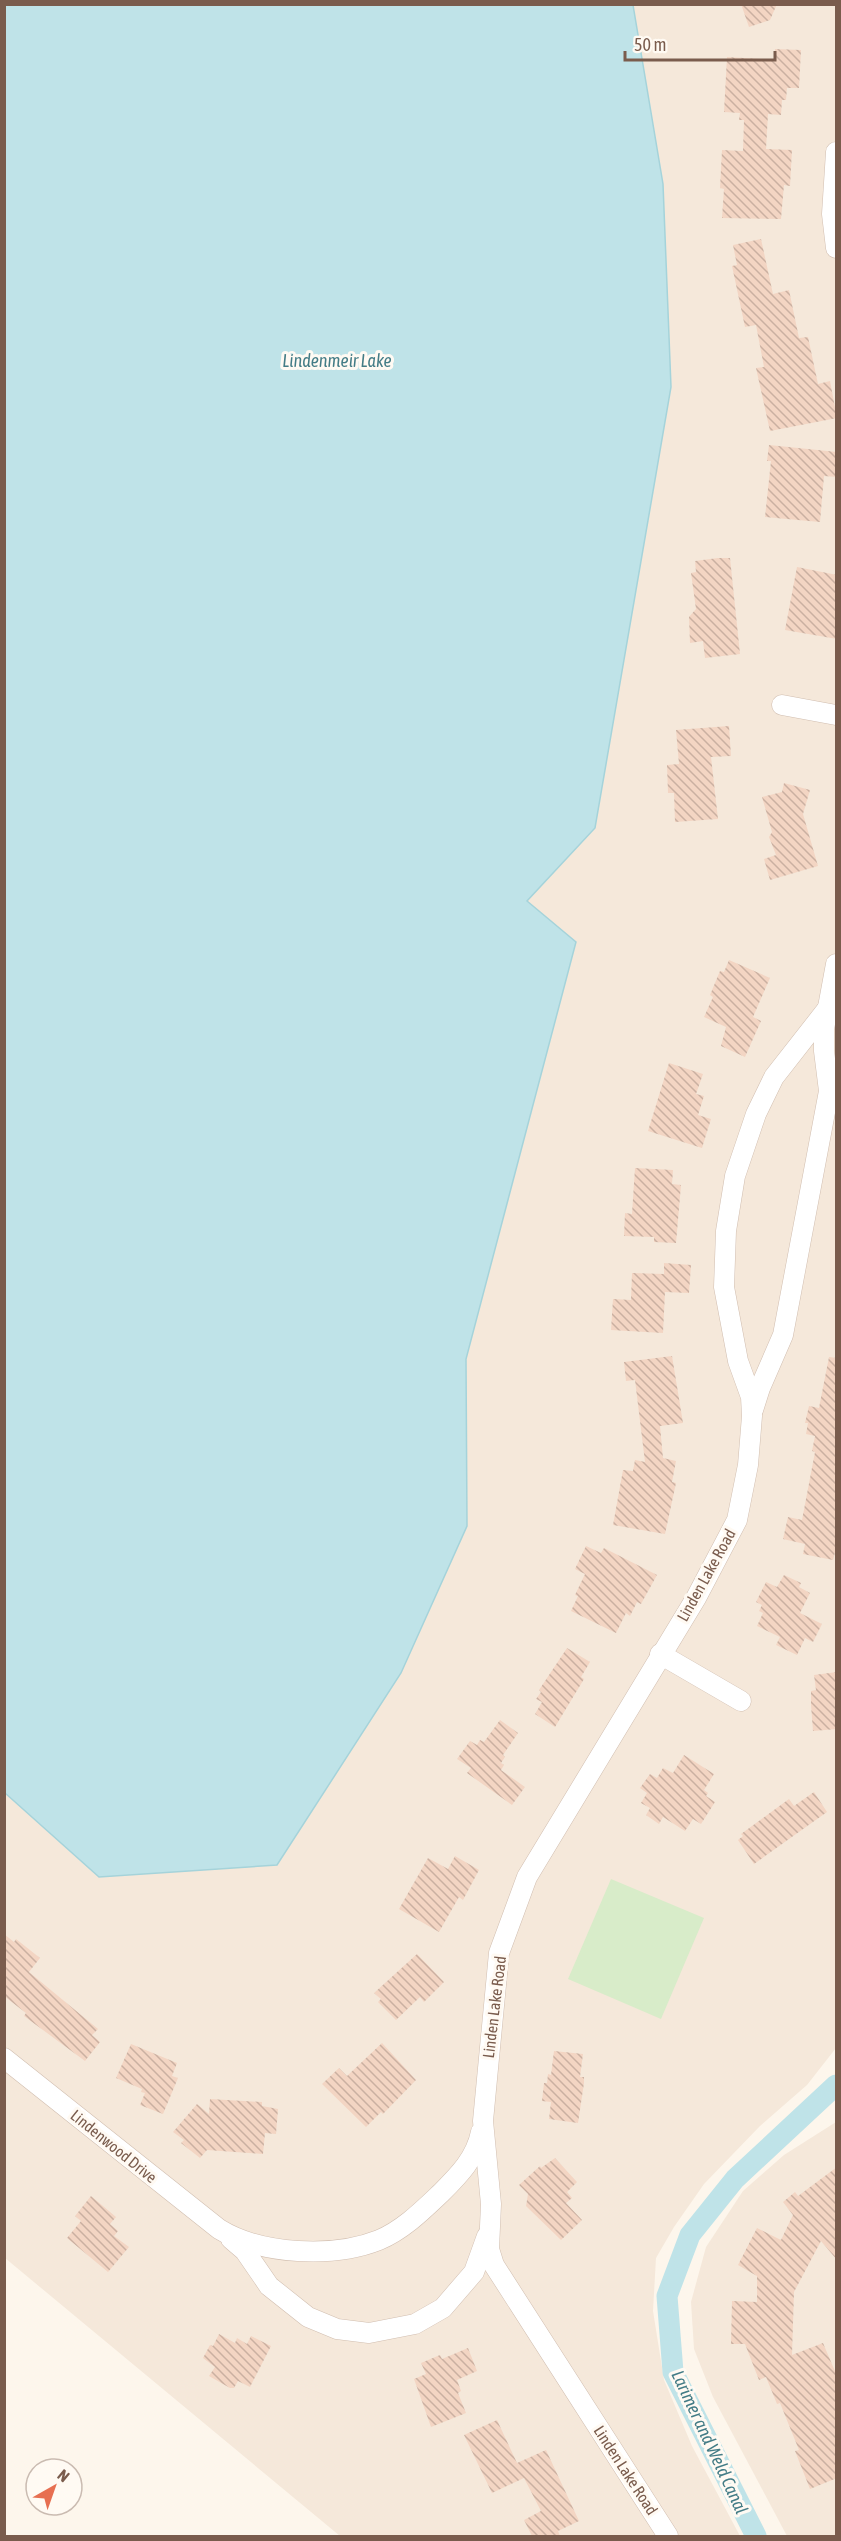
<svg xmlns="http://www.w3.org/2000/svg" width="841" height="2541" font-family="'Asap Condensed',sans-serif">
	<defs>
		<pattern id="building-back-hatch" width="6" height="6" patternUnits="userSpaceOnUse" patternTransform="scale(1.5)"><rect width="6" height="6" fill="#f3d5c3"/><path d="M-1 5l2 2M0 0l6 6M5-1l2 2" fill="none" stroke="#cab0a1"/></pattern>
	</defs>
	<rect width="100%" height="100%" fill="#fdf6ec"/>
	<g fill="#f5e8da">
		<path d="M4,5H836V2048L807,2085L760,2126L704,2184L674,2227L656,2258L653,2311L664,2380L692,2446L740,2536H340L5,2258Z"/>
		<path d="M836,2122V2536H787L713,2397L694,2349L691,2302L706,2247L743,2191L784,2155Z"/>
	</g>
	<path fill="#d8ecc9" d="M611,1879L704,1918L661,2019L568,1979Z"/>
	<path fill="#bfe3e8" stroke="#a5d3da" stroke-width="1.5" d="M5,4L633,5L663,184L671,387L595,828L527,901L576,942L466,1359L467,1526L401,1673L277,1865L99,1877L5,1793Z"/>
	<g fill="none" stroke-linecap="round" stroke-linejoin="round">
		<path stroke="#bfe3e8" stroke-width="21" d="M756,2536L673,2372L667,2296L690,2235L735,2179L836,2085"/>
	</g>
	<g fill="url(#building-back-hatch)">
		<path d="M741,4H777L770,20L749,27Z"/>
		<path d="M775,49L801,50L799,88H787L786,100H782L781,115L768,114L766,149L792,150L790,186L784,185L781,219L722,218L724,189L720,188L722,150L743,151L744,120H739L740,113L724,112L727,57L775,60Z"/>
		<path d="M761,239L773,294L789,290L799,338L808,337L818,384L830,381L837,418L770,431L756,368L764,367L756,325L745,327L732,266L737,265L733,245Z"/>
		<path d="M769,445L837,452V477L824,476L820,522L765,517L771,461H767Z"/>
		<path d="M718,558H730L740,654L705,658L703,641L690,643L689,617L696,609L691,573L696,572L695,561Z"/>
		<path d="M797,567L837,575V639L785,630Z"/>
		<path d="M729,726L731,756L711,757L718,819L675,822L674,793H668L667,765L679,764L676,730Z"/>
		<path d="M784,783L810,790L803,814L818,866L770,880L764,859L776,855L769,837L772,832L762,797L782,792Z"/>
		<path d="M729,960L770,978L753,1017L761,1021L745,1057L721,1046L726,1027L704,1017L713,997L710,995L720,971L724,972Z"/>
		<path d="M669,1063L703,1074L696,1094L704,1096L698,1115L711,1119L702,1148L648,1131Z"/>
		<path d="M635,1168L673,1170L672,1184L681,1185L676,1243L654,1242V1237L624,1236L625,1213L632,1214Z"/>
		<path d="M664,1263L691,1265L689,1293L665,1292L663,1333L611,1330L613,1299L631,1300L632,1273L664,1274Z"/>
		<path d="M672,1356L683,1423L660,1426L663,1458L676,1461L672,1482L676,1483L665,1534L613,1525L623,1470L633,1471L635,1460L645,1462L635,1380L626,1381L624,1362Z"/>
		<path d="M829,1357L837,1358V1545L833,1560L803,1554L805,1544L783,1539L788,1517L802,1520L815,1452L812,1451L815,1436L806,1434L808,1423H805L809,1406L819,1408Z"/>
		<path d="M586,1546L601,1553L604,1548L657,1575L641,1604L637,1602L630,1616L626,1613L616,1633L571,1611L578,1596L575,1595L585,1574L575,1569Z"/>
		<path d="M784,1575L801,1583L799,1587L810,1593L800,1613L822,1624L813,1642L805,1638L797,1655L776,1645L780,1637L757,1626L763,1613L759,1611L762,1605L756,1602L766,1582L777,1587Z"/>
		<path d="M567,1648L590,1662L581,1677L584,1679L555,1727L535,1714L542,1702L536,1699L541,1692L539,1690Z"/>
		<path d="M837,1672V1729L813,1731L811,1705V1691L816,1690L814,1675Z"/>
		<path d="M500,1720L518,1733L503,1755L505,1757L501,1763L504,1765L501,1770L525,1787L512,1805L467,1773L471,1768L457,1759L470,1741L477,1745L480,1740L484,1742Z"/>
		<path d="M684,1755L714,1774L704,1790L708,1793L706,1796L715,1802L701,1824L693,1819L685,1831L663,1817L659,1824L646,1815L650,1808L641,1803L647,1793L640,1788L650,1774L657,1778L663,1768L673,1773Z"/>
		<path d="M814,1792L827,1812L754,1864L738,1840L743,1836L741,1834L789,1799L794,1806Z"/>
		<path d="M455,1856L479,1870L463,1900L459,1897L439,1932L399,1909L428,1858L448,1869Z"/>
		<path d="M4,1934L14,1942L16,1939L40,1958L29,1972L98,2029L92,2035L100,2042L85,2061L24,2016L26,2013L4,1996Z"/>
		<path d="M417,1954L444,1982L424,2002L420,1997L396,2020L378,2002L381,1999L374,1993Z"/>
		<path d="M382,2043L416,2080L383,2114L381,2112L366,2127L322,2084L339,2068L347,2076Z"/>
		<path d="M131,2044L177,2063L172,2076L178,2078L163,2114L140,2105L145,2093L141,2092L142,2089L116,2078Z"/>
		<path d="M554,2051L583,2054L580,2077H584V2083L578,2123L549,2119L551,2102L542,2101L544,2083H547L548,2074L551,2075Z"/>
		<path d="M210,2099L262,2102V2106L278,2109L276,2134L265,2133L263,2154L207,2150L200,2158L181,2143L184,2140L173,2132L197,2104L209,2114Z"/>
		<path d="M555,2158L577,2182L567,2192L572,2198L566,2203L582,2220L561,2240L526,2206L528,2194L519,2185L540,2166L541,2168Z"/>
		<path d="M837,2167V2260L821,2241L794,2292L792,2355L823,2343L837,2376V2478L810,2489L795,2451L799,2450L780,2403L777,2404L766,2377L759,2380L745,2344H731L732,2301L757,2302V2276L738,2265L757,2228L781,2240L793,2215L783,2202L795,2192L798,2196Z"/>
		<path d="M91,2196L116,2217L110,2224L118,2231L114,2236L129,2247L108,2272L67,2238L81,2221L75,2216Z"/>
		<path d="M219,2334L235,2343L237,2338L247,2344L251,2336L271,2346L250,2387L238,2381L234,2388H230L209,2376L215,2367L203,2358L210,2345L213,2346Z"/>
		<path d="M468,2348L477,2371L457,2380L461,2391L458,2393L466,2413L431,2427L414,2379L426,2374L421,2363L440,2355L442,2359Z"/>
		<path d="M497,2420L517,2463L546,2450L579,2521L558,2531L560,2536H532L524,2520L541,2511L524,2478L492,2493L464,2435Z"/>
	</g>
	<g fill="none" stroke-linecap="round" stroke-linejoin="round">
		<g stroke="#d1beb0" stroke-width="21">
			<g id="street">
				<path d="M836,152L832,214L836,248"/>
				<path d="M782,705L836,715"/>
				<path d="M753,1410L760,1388L783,1335L829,1091L824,1051V1029L836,964"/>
				<path d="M660,1654L741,1701"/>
				<path d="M4,2058L219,2229C261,2255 334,2258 379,2240C403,2230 423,2210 441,2193C459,2175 476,2158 481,2132"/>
				<path d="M231,2239L245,2251L269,2286L308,2317L337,2329L369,2333L415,2324L443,2308L474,2272L487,2236"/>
				<path d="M668,2536L494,2265L489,2249L491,2204L483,2121L499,1953L527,1877L696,1598L737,1520L748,1465L752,1416L751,1397L738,1361L724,1287L726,1231L735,1176L756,1114L774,1077L828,1008"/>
			</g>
		</g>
		<use href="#street" stroke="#fff" stroke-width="20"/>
	</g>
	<g text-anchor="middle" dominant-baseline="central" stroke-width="6" stroke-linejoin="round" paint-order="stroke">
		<g font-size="16" fill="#7a5c4d" stroke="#fffaf3">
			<text transform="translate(706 1575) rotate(-61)">Linden Lake Road</text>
			<text transform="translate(494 2007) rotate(-83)">Linden Lake Road</text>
			<text transform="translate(114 2146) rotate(39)">Lindenwood Drive</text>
			<text transform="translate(626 2470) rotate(57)">Linden Lake Road</text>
		</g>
		<g font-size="18" font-style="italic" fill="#437c86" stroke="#fffaf3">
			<text x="337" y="360">Lindenmeir Lake</text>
			<text transform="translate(710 2442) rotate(65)">Larimer and Weld Canal</text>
		</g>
	</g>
	<rect width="841" height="2541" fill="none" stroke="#7a5c4d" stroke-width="12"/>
	<g transform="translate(54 2487) rotate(40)"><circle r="28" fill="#fffaf3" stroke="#cabbb1" stroke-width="1.5"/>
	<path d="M0-4.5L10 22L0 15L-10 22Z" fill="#e76f51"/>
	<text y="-9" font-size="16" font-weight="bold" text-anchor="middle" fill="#7a5c4d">N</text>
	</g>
	<path d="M625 51v9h150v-9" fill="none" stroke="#7a5c4d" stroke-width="3"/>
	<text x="634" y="51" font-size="18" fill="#7a5c4d" stroke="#fffaf3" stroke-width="4.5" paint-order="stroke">50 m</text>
</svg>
